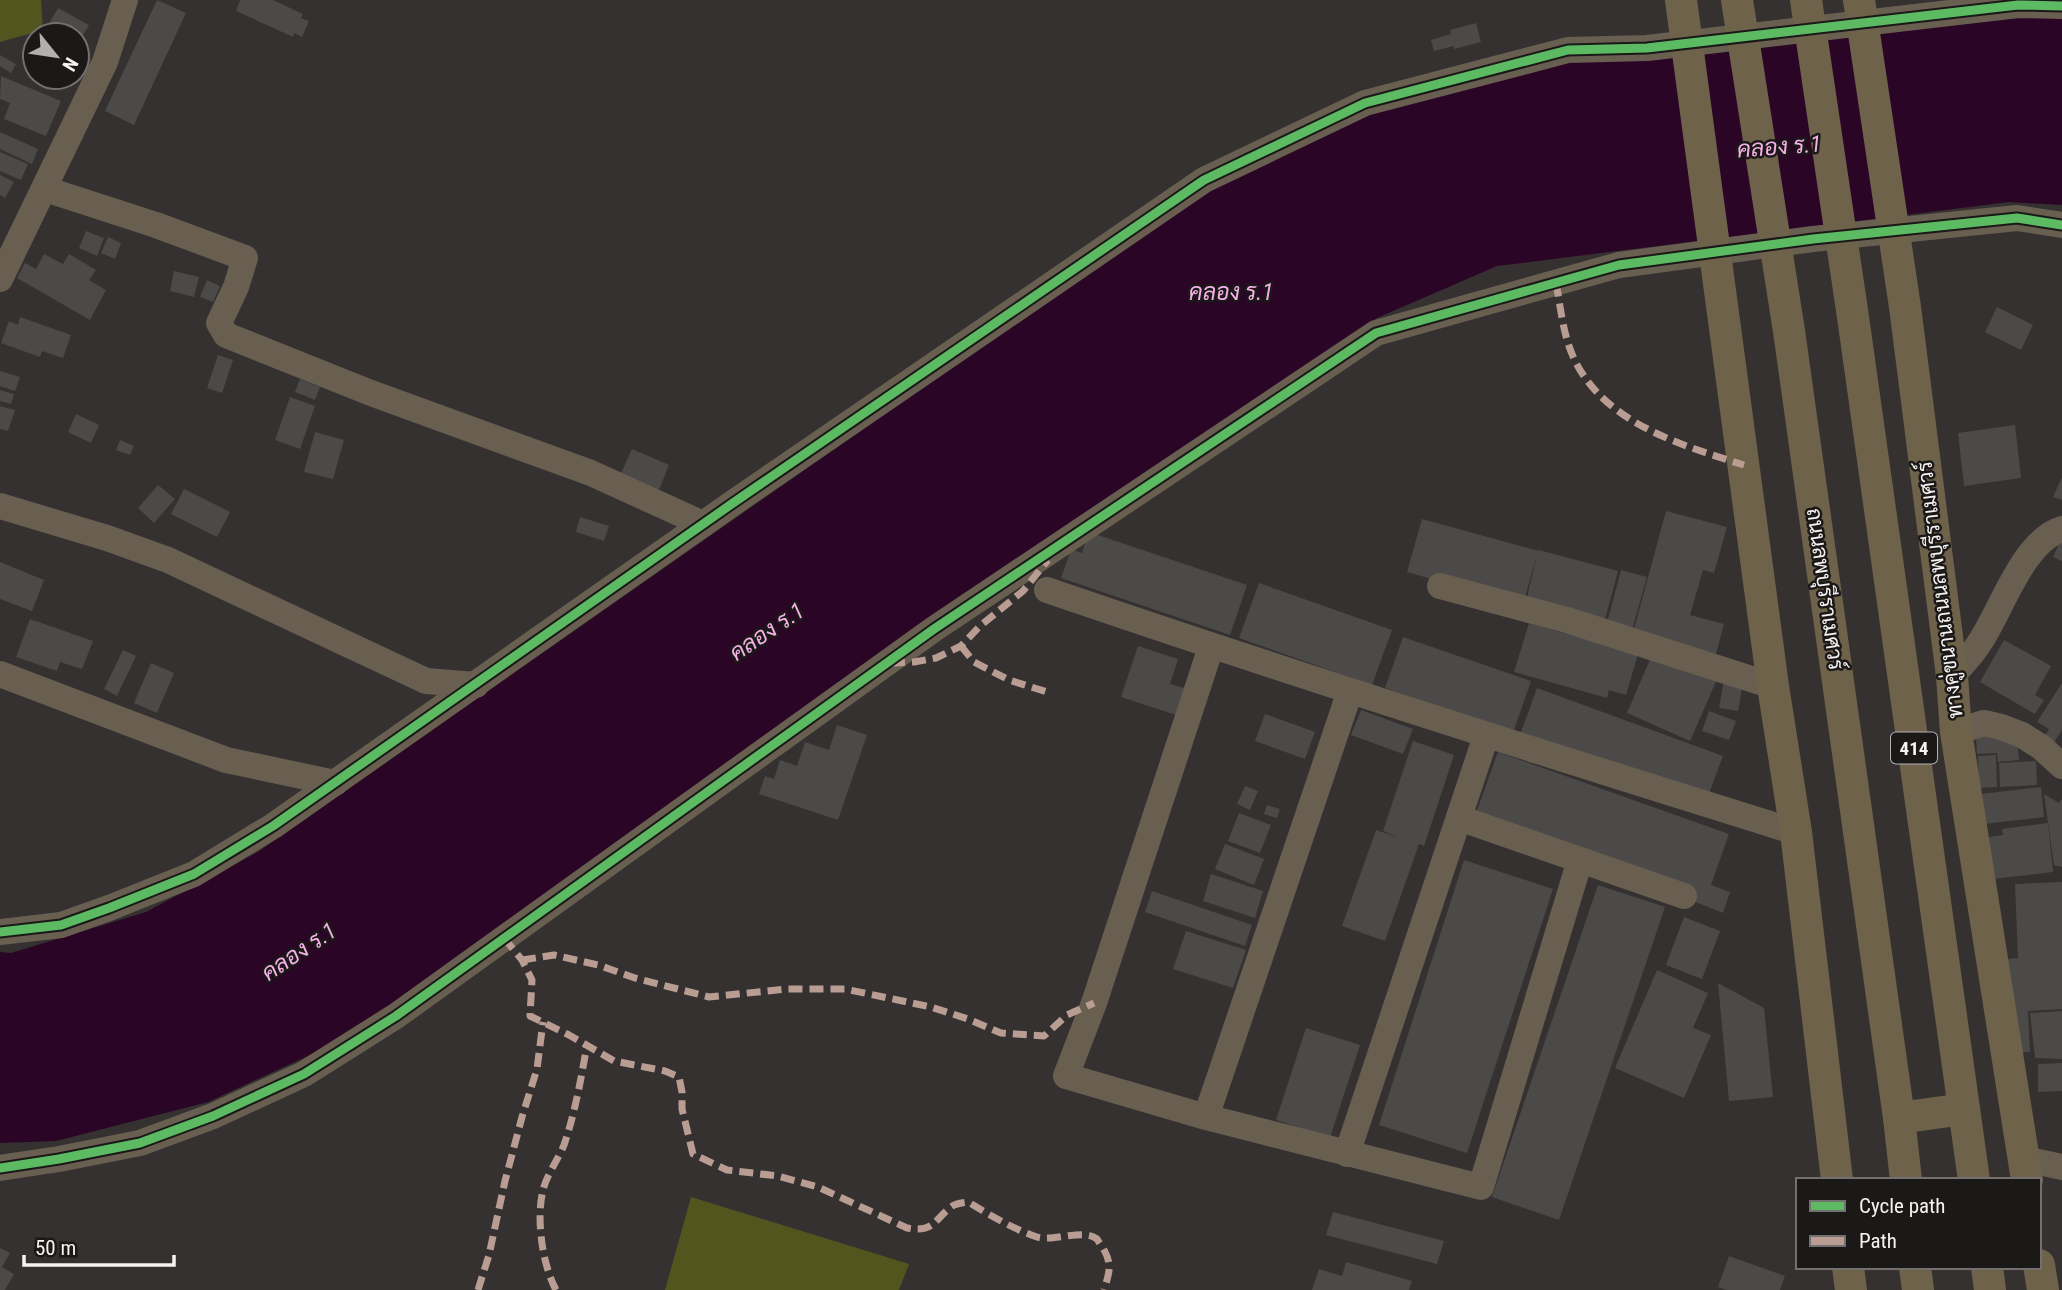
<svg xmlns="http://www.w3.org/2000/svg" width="2062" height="1290" font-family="'Roboto Condensed',Sarabun,sans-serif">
	<rect width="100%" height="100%" fill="#343130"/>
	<g fill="#52561e">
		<path d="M0,0H41L43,30L0,42Z"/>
		<path d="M691,1197L909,1264L899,1290H665Z"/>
	</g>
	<path fill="#2b0526" d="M2062,11V205L2009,202L1497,266L1377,318L338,1042L208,1102L56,1141L0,1143V952L11,953L146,912L258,852L1215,183L1368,110L1558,57Z"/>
	<g fill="#4c4949">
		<path d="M157,0L186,13L134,125L105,111Z"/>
		<path d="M240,0H273L303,14L301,18L309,21L302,37L294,33L293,37L236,11Z"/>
		<path d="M58,8L89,25L77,45V35H51L45,31Z"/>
		<path d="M1476,23L1481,42L1454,49V46L1434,51L1431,40L1451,34L1450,30Z"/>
		<path d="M0,55L16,64L11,73L0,66Z"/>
		<path d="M1,76L61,101L46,136L4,119L10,103L0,99Z"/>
		<path d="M0,132L38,149L32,164L0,149Z"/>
		<path d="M0,152L28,164L21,180L0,171Z"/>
		<path d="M0,175L14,182L5,198L0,195Z"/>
		<path d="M86,231L104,238L97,256L79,248Z"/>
		<path d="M108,237L121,243L115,259L101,253Z"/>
		<path d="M44,254L63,264L69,254L96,270L89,280L106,290L90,320L17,278L25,263L36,269Z"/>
		<path d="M174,271L199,277L194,297L170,291Z"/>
		<path d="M207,280L220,286L213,302L200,297Z"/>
		<path d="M1997,307L2033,325L2021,350L1985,332Z"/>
		<path d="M20,317L71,335L63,358L42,351L40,357L1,343L9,321L18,325Z"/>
		<path d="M218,355L233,360L222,393L207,388Z"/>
		<path d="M0,371L20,377L15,391L0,386Z"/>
		<path d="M300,379L320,387L315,400L295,392Z"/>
		<path d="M0,390L14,394L11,404L0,401Z"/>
		<path d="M290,397L315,406L300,449L275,440Z"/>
		<path d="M0,406L15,410L8,431L0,429Z"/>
		<path d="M76,414L99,425L91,443L68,432Z"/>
		<path d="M2015,425L2021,478L1964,486L1958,433Z"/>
		<path d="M315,432L344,440L333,479L304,472Z"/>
		<path d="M120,440L134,446L130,455L116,450Z"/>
		<path d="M632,449L669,465L656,497L618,480Z"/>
		<path d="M2062,477V500L2053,497Z"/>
		<path d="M158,485L175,499L154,523L138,508Z"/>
		<path d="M184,489L230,512L217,537L171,514Z"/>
		<path d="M1666,511L1727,527L1714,573L1703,570L1690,615L1724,624L1716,654L1633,633Z"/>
		<path d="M580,517L609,526L604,541L576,532Z"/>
		<path d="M1422,519L1539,551V550L1618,571L1604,623L1526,602L1537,554L1523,605L1407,572Z"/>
		<path d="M1089,532L1247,585L1230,635L1061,578L1071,549L1082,553Z"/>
		<path d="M2062,538V561L2053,557Z"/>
		<path d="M0,562L44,580L32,611L0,599Z"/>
		<path d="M1621,570L1647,577L1632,630L1607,623Z"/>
		<path d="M1259,583L1392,630L1372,685L1239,638Z"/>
		<path d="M30,619L93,641L82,669L60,662L57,671L16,657Z"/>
		<path d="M1529,623L1638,654L1626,695L1609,690L1607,698L1514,672Z"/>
		<path d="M1403,637L1531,681L1513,733L1385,688Z"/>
		<path d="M2004,640L2051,666L2035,695L2044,700L2035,714L1980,682Z"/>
		<path d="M1138,646L1178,659L1170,684L1184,688L1176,715L1121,697Z"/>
		<path d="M123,650L136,656L117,696L104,689Z"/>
		<path d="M1654,650L1718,677L1690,741L1627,713Z"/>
		<path d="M151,663L174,673L157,713L134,703Z"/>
		<path d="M1724,680L1743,683L1738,711L1719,708Z"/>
		<path d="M2062,683V730L2053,744L2044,738L2049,729L2037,722Z"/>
		<path d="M1537,688L1723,756L1707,799L1521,732Z"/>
		<path d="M1361,710L1413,729L1403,754L1351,735Z"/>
		<path d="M1709,711L1736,721L1729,740L1702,731Z"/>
		<path d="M1265,714L1315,732L1305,759L1255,741Z"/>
		<path d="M837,725L867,735L838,820L759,794L765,776L774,779L780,760L797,766L805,742L829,750Z"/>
		<path d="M2005,734L2017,740L2019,760L1998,762L1997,753L1977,754L1976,736Z"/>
		<path d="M1413,741L1454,755L1424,846L1419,844L1385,941L1342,926L1376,830L1400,838L1383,831Z"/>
		<path d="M1498,752L1729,834L1711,885L1730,892L1723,913L1476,813Z"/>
		<path d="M1996,755L1997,787L1979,788L1978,756Z"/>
		<path d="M2036,761L2037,785L2000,787L1999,763Z"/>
		<path d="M1245,786L1258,791L1250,810L1237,804Z"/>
		<path d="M2041,787L2044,817L1984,824L1981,794Z"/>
		<path d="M2044,794L2059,803L2062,799V867L2054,865Z"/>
		<path d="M1267,805L1280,809L1277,818L1264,814Z"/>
		<path d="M1239,813L1271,825L1260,853L1228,841Z"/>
		<path d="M2048,823L2053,872L1993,879L1989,837L2003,835L2002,829Z"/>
		<path d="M1225,844L1264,859L1254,885L1215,869Z"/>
		<path d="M1464,860L1553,889L1467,1153L1379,1125Z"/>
		<path d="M1211,874L1263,891L1255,918L1203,901Z"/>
		<path d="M2062,882V1009L2028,1011L2030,1052L2012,1053L2008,959L2018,958L2015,884Z"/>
		<path d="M1598,885L1665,907L1559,1220L1492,1197Z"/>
		<path d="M1152,891L1252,925L1245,946L1145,912Z"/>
		<path d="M1684,917L1720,931L1702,979L1666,965Z"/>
		<path d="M1186,931L1246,950L1233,988L1173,969Z"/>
		<path d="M1657,970L1708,993L1693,1028L1711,1035L1684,1098L1615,1068Z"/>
		<path d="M1718,983L1764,1008L1773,1097L1729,1101Z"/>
		<path d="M2062,1011V1059L2035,1058L2030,1013Z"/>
		<path d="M1306,1028L1360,1045L1330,1138L1276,1120Z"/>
		<path d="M2062,1063V1091L2038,1092V1064Z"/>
		<path d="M1333,1212L1444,1241L1437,1264L1326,1235Z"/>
		<path d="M0,1248L10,1253L2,1267L14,1274L5,1290H0Z"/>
		<path d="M1729,1256L1785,1276L1780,1290H1727L1718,1287Z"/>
		<path d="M1346,1262L1412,1281L1409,1290H1312L1319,1269L1342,1276Z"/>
	</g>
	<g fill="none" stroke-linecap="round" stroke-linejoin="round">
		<g stroke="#685f51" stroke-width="26">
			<path d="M45,189L156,225L245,258L236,287L219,323L226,335L371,393L591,473L703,524"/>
			<path d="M0,279L105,62L125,0"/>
			<path d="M0,506L107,538L168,560L426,681L476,685"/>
			<path d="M1440,586L1567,620L1773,686"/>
			<path d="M1047,590C1295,675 1545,754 1796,832"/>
			<path d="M1211,647L1094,1003L1066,1076L1206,1117L1481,1187L1580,860"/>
			<path d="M0,674L226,760L335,783"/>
			<path d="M1952,676C1962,665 1973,654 1980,642C2002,609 2023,541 2062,529"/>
			<path d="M1956,732L1984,723L2001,727L2022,735L2041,747L2062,766"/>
			<path d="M1459,818L1684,896"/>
			<path d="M0,932L61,925L109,908L194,874L273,826L733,503L1204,180L1365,103L1568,50L1647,48L2018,5L2062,6"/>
			<path d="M1206,1117L1350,691"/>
			<path d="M1347,1154L1486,736"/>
			<path d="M2025,1159L2062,1167"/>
			<path d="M0,1168L59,1159L140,1143L213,1116L304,1074L396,1016L934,629L1376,333L1619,265L1813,239L2017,218L2062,225"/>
		</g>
		<g stroke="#6f624a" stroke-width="32">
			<path d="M1681,0L1773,686L1796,832L1837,1180"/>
			<path d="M1737,0L1789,331L1899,1118L1906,1180"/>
			<path d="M1806,0L1853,317L1974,1180"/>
			<path d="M1859,0L1905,307L1952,676L1956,732L2027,1180"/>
			<path d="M1899,1118L1964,1109"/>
			<path d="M2039,1265L2043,1290"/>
			<path d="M1848,1267L1851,1290"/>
			<path d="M1915,1267L1918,1290"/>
			<path d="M1987,1267L1990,1290"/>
		</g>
		<g stroke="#b99d93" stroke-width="7" stroke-dasharray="14 7" stroke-linecap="butt">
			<path d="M1556,283C1560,303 1562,326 1569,346C1594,420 1677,444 1744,465"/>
			<path d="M961,646L974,662L1009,680L1047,692"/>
			<path d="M891,663L914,662L936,658L961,646L980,626L1023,591L1048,560"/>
			<path d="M504,938L522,960L532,980L530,1016L569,1035L614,1061L665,1071L679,1077L682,1092V1109L693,1154L727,1170L778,1176L818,1187L907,1228C934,1233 934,1220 951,1207C956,1203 962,1203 968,1202C990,1215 1013,1229 1037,1237C1053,1242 1084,1228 1097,1239C1097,1239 1102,1247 1103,1248C1113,1265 1109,1273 1104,1290"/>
			<path d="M522,960L554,955L598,965L635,978L709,997L787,989H845L931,1007L968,1019L1001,1033L1044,1036L1067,1015L1094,1003"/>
			<path d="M478,1290L489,1255L505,1181L522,1117L537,1069L543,1022"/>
			<path d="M556,1290C542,1264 536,1218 543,1190C547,1174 558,1160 564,1145C575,1113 581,1079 587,1045"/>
		</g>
		<g stroke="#1b1918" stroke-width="13">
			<g id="cycleway">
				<path d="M0,932L61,925L109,908L194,874L273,826L733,503L1204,180L1365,103L1568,50L1647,48L2018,5L2062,6"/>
				<path d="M0,1168L59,1159L140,1143L213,1116L304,1074L396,1016L934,629L1376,333L1619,265L1813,239L2017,218L2062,225"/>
			</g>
		</g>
		<use href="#cycleway" stroke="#5cba63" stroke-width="9"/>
	</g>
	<g text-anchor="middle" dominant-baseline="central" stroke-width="5" stroke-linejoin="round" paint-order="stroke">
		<rect fill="#1b1918" stroke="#b5b2b1" stroke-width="2" x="1891" y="732.5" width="46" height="31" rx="5"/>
		<g font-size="19" font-weight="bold" fill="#f7f3f2">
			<text x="1914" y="748">414</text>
		</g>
		<g font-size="21" fill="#f7f3f2" stroke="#1b1918">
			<text transform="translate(1825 589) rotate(82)">ถนนลพบุรีราเมศวร์</text>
			<text transform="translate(1940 590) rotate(-97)">ทางคู่ขนานถนนลพบุรีราเมศวร์</text>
		</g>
		<g font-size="23" font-style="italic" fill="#f6afe8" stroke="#1b1918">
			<text transform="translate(1779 147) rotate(-4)">คลอง ร.1</text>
			<text x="1231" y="292">คลอง ร.1</text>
			<text transform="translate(767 632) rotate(-34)">คลอง ร.1</text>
			<text transform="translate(299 952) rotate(-34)">คลอง ร.1</text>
		</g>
	</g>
	<rect x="1796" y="1178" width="245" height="91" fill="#1b1918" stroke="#73706f" stroke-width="2"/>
	<rect x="1810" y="1201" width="35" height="10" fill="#5cba63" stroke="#73706f" stroke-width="2"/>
	<text x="1859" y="1213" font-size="21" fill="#f7f3f2">Cycle path</text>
	<rect x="1810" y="1236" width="35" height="10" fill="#b99d93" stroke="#73706f" stroke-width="2"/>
	<text x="1859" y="1248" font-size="21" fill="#f7f3f2">Path</text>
	<g transform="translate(56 56) rotate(120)"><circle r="33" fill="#1b1918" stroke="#73706f" stroke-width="2"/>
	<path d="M0-5L12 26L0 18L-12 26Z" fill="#b3afae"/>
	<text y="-10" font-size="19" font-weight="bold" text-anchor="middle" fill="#f7f3f2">N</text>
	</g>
	<path d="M24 1255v10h150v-10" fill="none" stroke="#f7f3f2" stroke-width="3.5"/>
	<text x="35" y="1255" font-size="21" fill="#f7f3f2" stroke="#1b1918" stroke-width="5" paint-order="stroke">50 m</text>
</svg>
